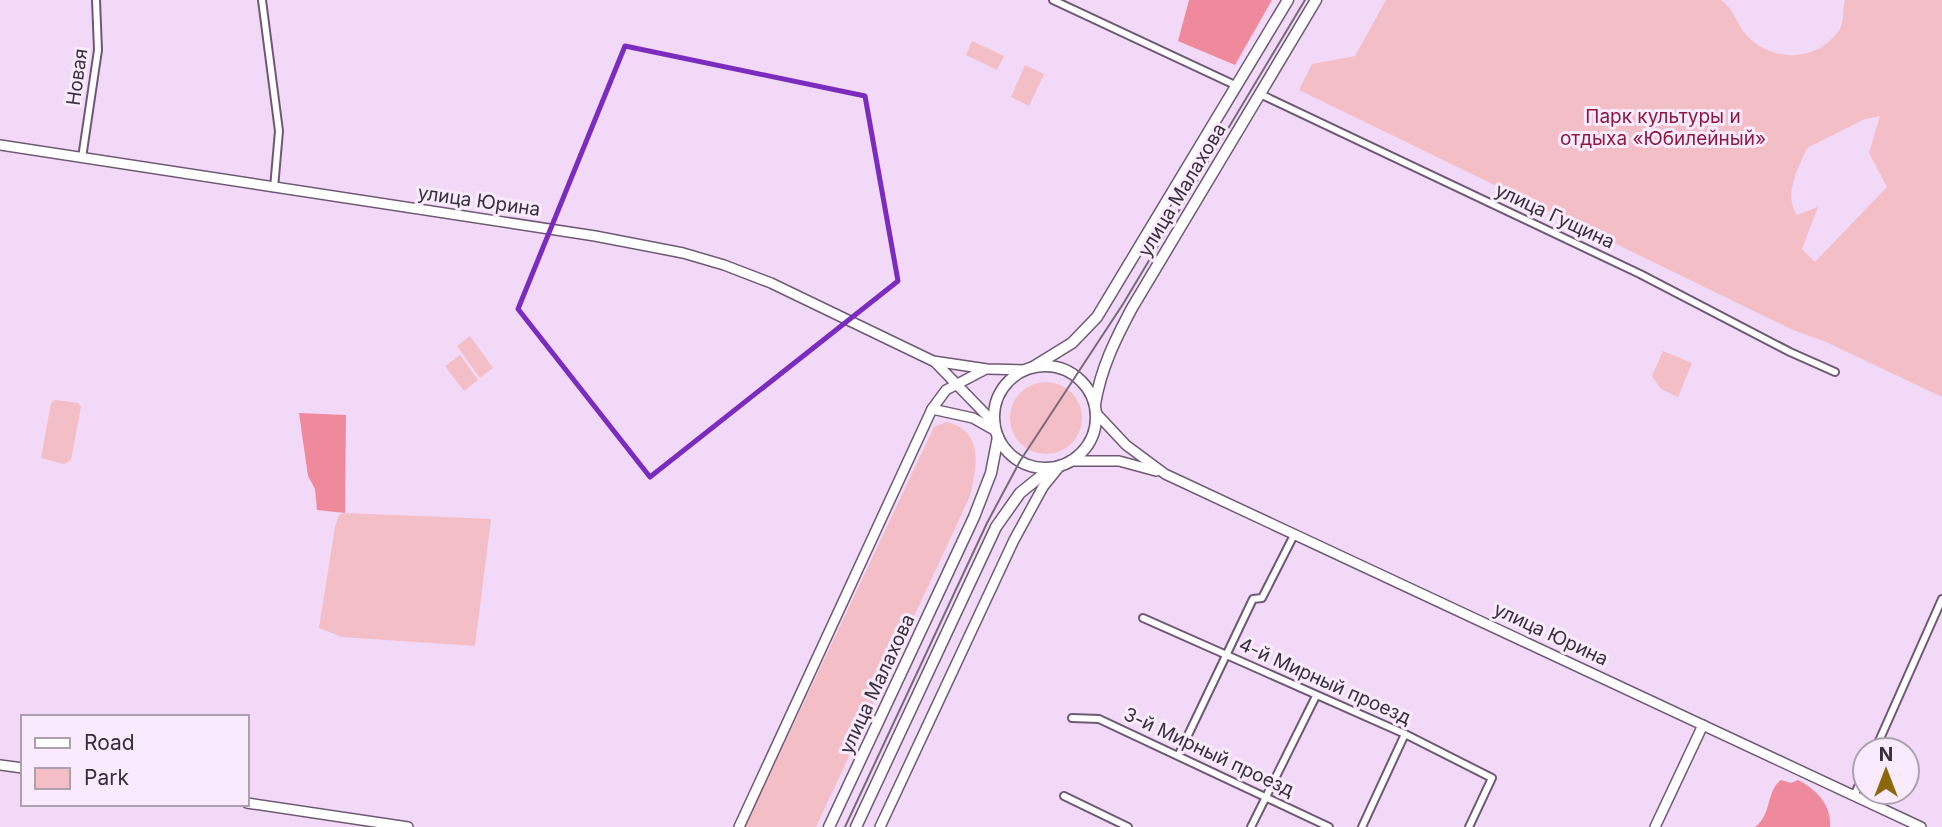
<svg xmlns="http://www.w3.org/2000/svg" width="1942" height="827" font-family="Inter,sans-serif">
	<rect width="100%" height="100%" fill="#f2d9f8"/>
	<g fill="#f4bec6" fill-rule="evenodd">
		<path d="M1386,0H1721C1733,9 1735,19 1743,31C1767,62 1814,64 1838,32C1845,23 1842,10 1845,0H1942V397L1826,342L1793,330L1299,90L1312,64L1355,56ZM1880,116L1869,153L1887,187L1815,262L1802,249L1818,207L1797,215C1783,194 1798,169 1807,148L1865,119Z"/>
		<path d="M972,41L1004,56L997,70L966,55Z"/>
		<path d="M1025,65L1044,74L1029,106L1011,97Z"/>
		<path d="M470,336L493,368L480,378L457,346Z"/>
		<path d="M1663,351L1692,363L1678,397L1661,389L1652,376Z"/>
		<path d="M460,355L478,380L464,391L445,366Z"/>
		<circle cx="1046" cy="418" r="36"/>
		<path d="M55,400L78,403L81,407L71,460L64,464L41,458L51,403Z"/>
		<path d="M946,422C984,430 977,466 970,496L816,827H745L934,427Z"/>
		<path d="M345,513L491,519L475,646L342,637L319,628L335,527L339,515Z"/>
	</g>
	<g fill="#ef8a9d">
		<path d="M1189,0H1272L1235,65L1178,41Z"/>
		<path d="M299,413L346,415L345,513L317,510L315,489L308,476Z"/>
		<path d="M1781,780L1791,783L1798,780C1816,789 1832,805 1830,827H1755C1772,815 1766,791 1781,780Z"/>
	</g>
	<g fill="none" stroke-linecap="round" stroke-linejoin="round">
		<g stroke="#6e5974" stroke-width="10">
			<g id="street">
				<path d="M262,0L279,131L274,188"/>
				<path d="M1053,0L1237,86"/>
				<path d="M1260,94L1640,274L1790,352L1835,372"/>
				<path d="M82,158L98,50L96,0"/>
				<path d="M1143,618L1405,734L1492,778L1469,827"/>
				<path d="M1072,718L1099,719L1329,827"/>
				<path d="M1875,750L1942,599"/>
				<path d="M1179,754L1253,599L1262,598L1294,535"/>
				<path d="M1064,796L1128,827"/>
				<path d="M1854,796L1865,771"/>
				<path d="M1251,827L1316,696"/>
				<path d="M1362,827L1405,734"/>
			</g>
		</g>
		<g stroke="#6e5974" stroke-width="12">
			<g id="secondary">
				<path d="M0,145L595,236L683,253L724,265L771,283L933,361L987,369L1025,370"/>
				<path d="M935,362L995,424"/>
				<path d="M932,409L973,418L996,431"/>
				<path d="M1096,413L1126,445L1165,474L1921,827"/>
				<path d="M1070,461H1119L1156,471"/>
				<path d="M0,765L23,768"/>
				<path d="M247,803L408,827"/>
				<path d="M739,827L932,409L946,390L984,370"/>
				<path d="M880,827L1014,540L1043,487L1060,466"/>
				<path d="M1655,827L1703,725"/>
			</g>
		</g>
		<g stroke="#6e5974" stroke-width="13">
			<g id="primary">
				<circle cx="1045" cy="417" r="51"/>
				<path d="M1033,367L1072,343L1097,317L1288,0"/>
				<path d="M1095,404C1101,368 1115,340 1132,308L1316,0"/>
				<path d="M829,827L974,517L991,473L998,437"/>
				<path d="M856,827L996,527L1020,493L1051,468"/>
			</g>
		</g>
		<use href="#street" stroke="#fff" stroke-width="6"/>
		<use href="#secondary" stroke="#fff" stroke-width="9"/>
		<use href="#primary" stroke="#fff" stroke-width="10"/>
		<path stroke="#786a7c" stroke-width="2" d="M845,827L987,523L1020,461L1123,304L1305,0"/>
	</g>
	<path fill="none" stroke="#7b2cbf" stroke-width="5" stroke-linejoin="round" d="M625,46L865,96L898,281L650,477L518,309Z"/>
	<g text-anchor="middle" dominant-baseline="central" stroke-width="6" stroke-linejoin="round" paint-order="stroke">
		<g font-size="19" fill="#382f3b" stroke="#f9ebfd">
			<text transform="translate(77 77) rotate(-82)">Новая</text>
			<text transform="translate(1182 190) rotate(-59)">улица Малахова</text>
			<text transform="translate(479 201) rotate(8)">улица Юрина</text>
			<text transform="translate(1555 216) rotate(25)">улица Гущина</text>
			<text transform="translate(1551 634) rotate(25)">улица Юрина</text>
			<text transform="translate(1325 681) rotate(24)">4-й Мирный проезд</text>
			<text transform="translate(877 684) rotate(-65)">улица Малахова</text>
			<text transform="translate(1209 752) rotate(25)">3-й Мирный проезд</text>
		</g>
		<g font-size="19" fill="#8f193e" stroke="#f9ebfd">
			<text x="1663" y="116">Парк культуры и<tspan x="1663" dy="22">отдыха «Юбилейный»</tspan></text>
		</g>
	</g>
	<rect x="21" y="715" width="228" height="91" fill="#f9ebfd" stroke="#aca0af" stroke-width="2"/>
	<rect x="35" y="738" width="35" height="10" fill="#ffffff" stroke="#aca0af" stroke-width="2"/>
	<text x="84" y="750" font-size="21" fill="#382f3b">Road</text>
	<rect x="35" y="768" width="35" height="21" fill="#f4bec6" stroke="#aca0af" stroke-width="2"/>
	<text x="84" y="785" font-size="21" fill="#382f3b">Park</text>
	<g transform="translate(1886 771)"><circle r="33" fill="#f9ebfd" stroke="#aca0af" stroke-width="2"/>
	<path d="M0-5L12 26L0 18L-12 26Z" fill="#8d680a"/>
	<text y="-10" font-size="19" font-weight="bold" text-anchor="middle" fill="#382f3b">N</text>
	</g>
</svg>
